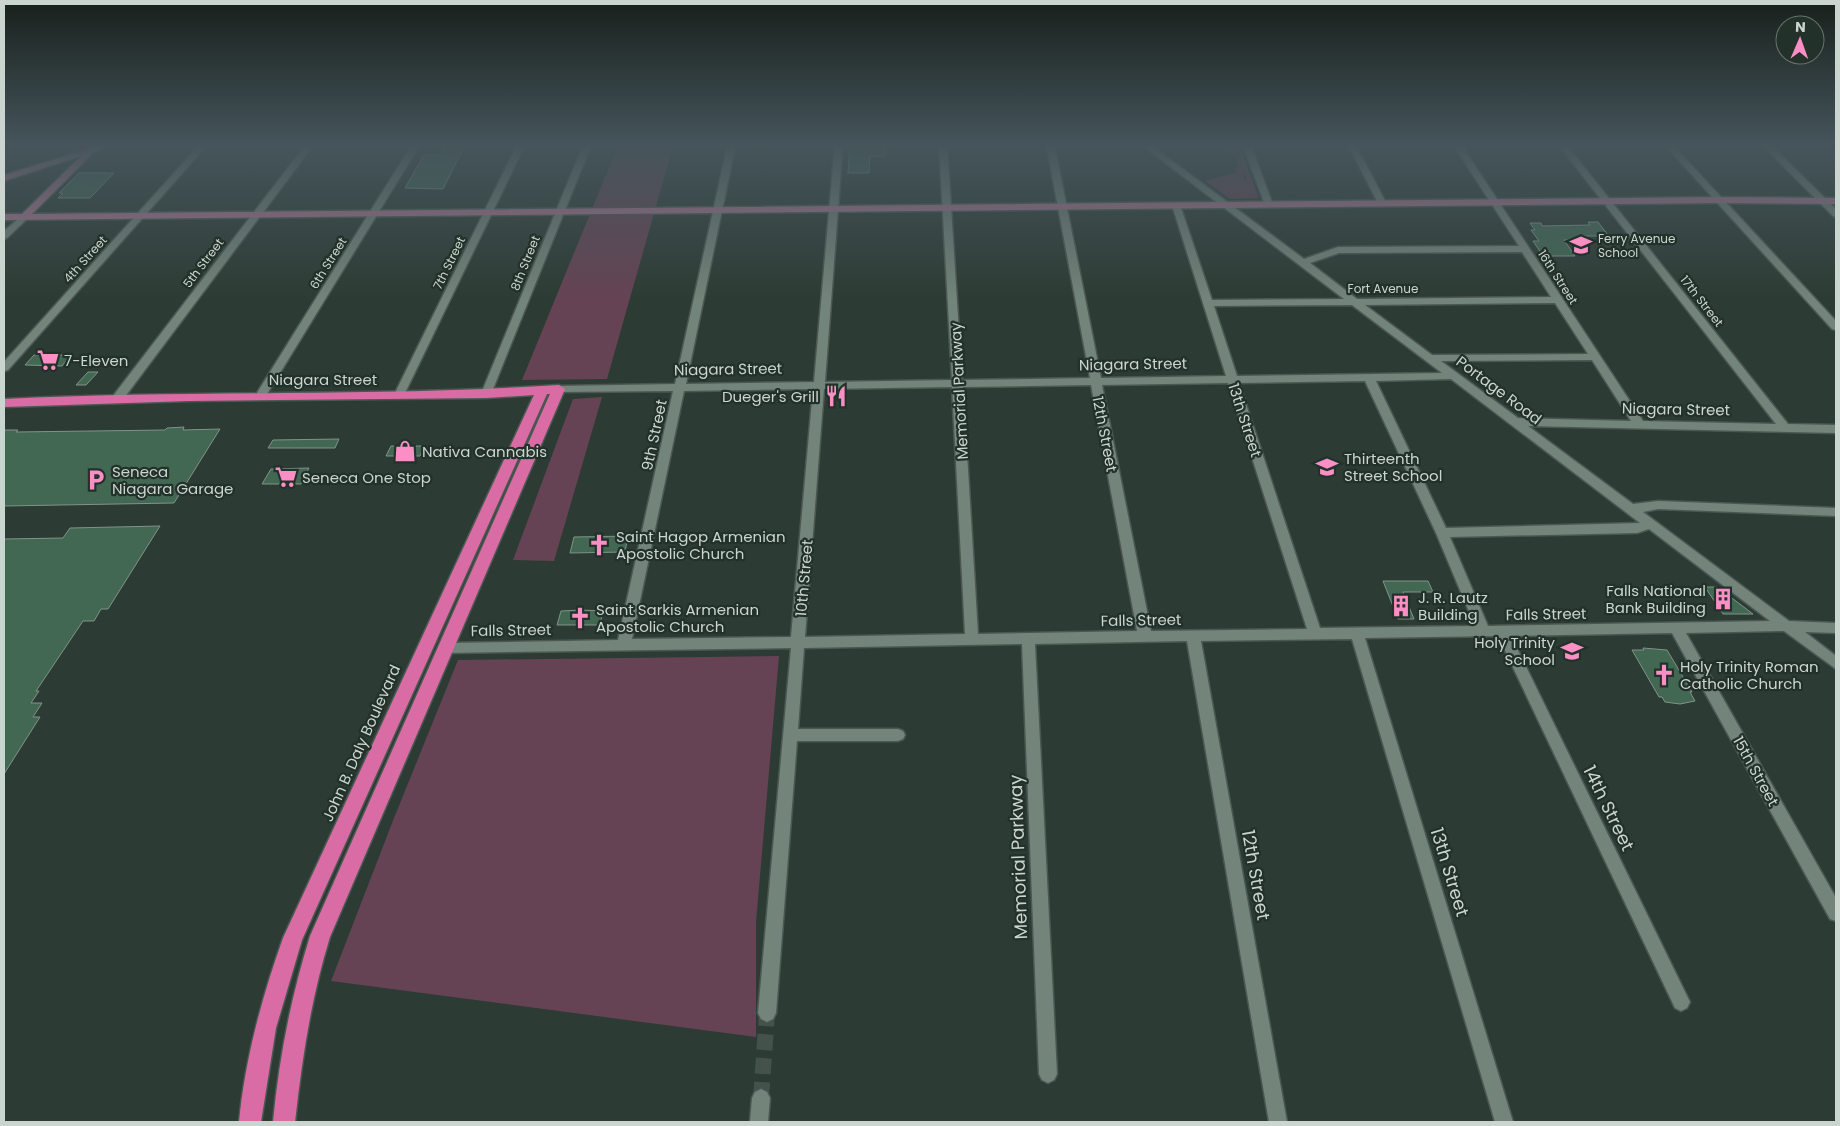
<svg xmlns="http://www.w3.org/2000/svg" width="1840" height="1126" font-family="Poppins,sans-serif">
	<rect width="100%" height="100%" fill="#2c3b33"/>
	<g fill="#664354">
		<path d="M619,143H674L607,379L522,380Z"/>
		<path d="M1233,144H1239L1259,198L1230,199L1205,181L1237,172L1235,169L1239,166L1235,157C1241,161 1245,170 1244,178L1247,182L1240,160L1221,146Z"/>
		<path d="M602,397L554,561L513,560L573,399Z"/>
		<path d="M779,656L756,922V1037L331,981L394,818L458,660Z"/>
	</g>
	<g fill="#426854" stroke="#819389">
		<path d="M448,143H466L443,189L405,188L424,155H441Z"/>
		<path d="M858,143H885V156H870L869,173H848L850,144Z"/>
		<path d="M79,173H114L90,198H58L63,193H59Z"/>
		<path d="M1588,222H1598L1611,239H1601L1599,236H1577L1580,240H1564L1575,256H1543L1533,241H1539L1531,230H1535L1530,223H1541L1542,226L1590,225Z"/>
		<path d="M34,355H71L62,366L25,365Z"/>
		<path d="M88,372H98L86,385H76Z"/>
		<path d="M184,427L183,430L220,429L174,503L4,506V430H18L16,432L165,430L167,428Z"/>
		<path d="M339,439L335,448H268L273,440Z"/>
		<path d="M391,446H424L420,456H386Z"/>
		<path d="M309,468L301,484H262L271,469Z"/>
		<path d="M160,526L108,609H101L94,621H83L36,691H39L31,703H42L33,717H40L4,774V539L63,538L70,528Z"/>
		<path d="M628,536L625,552L570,553L574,537Z"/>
		<path d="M1383,581H1428L1433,592H1403L1414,619H1398Z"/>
		<path d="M1705,587H1716L1720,589L1753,614H1723Z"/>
		<path d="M581,610L603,611L600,625H557L561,611Z"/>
		<path d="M1643,648L1667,650L1692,692H1690L1695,701L1680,704L1665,702L1662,697H1659L1632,650H1644Z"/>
	</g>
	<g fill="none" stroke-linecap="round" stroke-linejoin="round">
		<path stroke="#44524a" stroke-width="16" stroke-dasharray="16 8" stroke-linecap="butt" d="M761,1098L767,1013"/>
		<g stroke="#4b5851" stroke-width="3">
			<g id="minor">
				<path d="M94,143H103L95,152H89L88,150Z"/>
				<path d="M201,143H209L8,370L4,371V362Z"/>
				<path d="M307,143H315L121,402H113L112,399L113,396Z"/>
				<path d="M413,143H421L264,399H256L255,396Z"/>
				<path d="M518,143H526L404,395L403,398H395L394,395Z"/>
				<path d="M584,143H592L491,394L486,398L482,396L481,394Z"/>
				<path d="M728,143H736L686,384L814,382L835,143H843L825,382L952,380L939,143H947L962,380L1090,378L1046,143H1054L1101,378L1226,376L1172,205L1173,203L1180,205L1212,300L1344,299L1139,143H1148L1304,259L1338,247L1519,246L1452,143H1460L1643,421L1776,424L1557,143H1565L1788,424L1836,425V433L1528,426L1633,504L1658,501L1836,508V516L1658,509L1643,512L1789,621L1836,623V633L1805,632L1836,656V669L1784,631L1686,633L1836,898V921L1830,919L1672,633L1511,636L1687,996L1690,1002L1687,1008L1681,1011L1675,1008L1498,636L1365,638L1513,1122H1495L1352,639L1201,641L1287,1122H1269L1187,641L1035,644L1057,1074L1054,1080L1048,1083L1042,1080L1039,1074L1022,644L804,648L798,729H898L903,731L905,735L903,739L898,741H797L776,1013L773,1019L767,1022L761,1019L758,1013L791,648L446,653L441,652L439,648L441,644L446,643L618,640L673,391L559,392L554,389L559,386L675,384ZM1522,252L1551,297L1357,299L1310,263L1339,253ZM1555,303L1588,354L1432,355L1365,305ZM1352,305L1442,373L1237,376L1214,306ZM1592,360L1631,421L1518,418L1441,361ZM1451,379L1640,523L1446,528L1376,381ZM1365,381L1436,533L1475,626L1320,628L1239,383ZM1228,383L1307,629L1151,631L1102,385ZM1091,385L1137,631L978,634L963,387ZM952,387L965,634L805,637L824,389ZM813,389L791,637L632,639L684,391ZM1649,529L1770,621L1488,626L1450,537L1637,533Z"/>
				<path d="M1242,143H1250L1273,205L1272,207L1265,205Z"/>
				<path d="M1347,143H1355L1386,203L1385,205L1378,203Z"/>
				<path d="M1663,143H1671L1836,321V330L1832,329Z"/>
				<path d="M1760,143H1769L1836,209V217L1833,216Z"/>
				<path d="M24,214L28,217L27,219L7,238L4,239V231Z"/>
				<path d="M761,1089L767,1092L770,1098L768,1122H750L752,1098L755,1092Z"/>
			</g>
		</g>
		<g stroke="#4b5851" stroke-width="3">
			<path id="major" d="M107,143H119L94,152L32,214L1720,197L1836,198V204L1720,203L4,220V214H22L81,156L4,181V175Z"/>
		</g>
		<g stroke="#4b5851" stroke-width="3">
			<path id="highway" d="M559,385L565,389L330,937C311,998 302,1059 295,1122H273C279,1058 291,997 310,936L550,394H547L302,940L276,1028L261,1122H239C245,1059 262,997 283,938L534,395L486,398L189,401L4,407V399C189,390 374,397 559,385Z"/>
		</g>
		<use href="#minor" fill="#73847a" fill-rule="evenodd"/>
		<use href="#major" fill="#b17694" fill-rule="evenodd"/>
		<use href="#highway" fill="#da6ca5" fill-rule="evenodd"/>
	</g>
	<linearGradient id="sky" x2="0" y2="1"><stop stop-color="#18201c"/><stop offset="0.48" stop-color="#45555b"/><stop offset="1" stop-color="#45555b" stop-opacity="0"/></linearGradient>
	<rect width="1840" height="301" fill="url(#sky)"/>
	<defs>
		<g id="school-bare" transform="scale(1.725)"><path d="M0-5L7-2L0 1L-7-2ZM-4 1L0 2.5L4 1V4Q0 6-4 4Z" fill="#fb8fc5" stroke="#223129" stroke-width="2.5" paint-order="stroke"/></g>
		<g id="supermarket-bare" transform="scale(1.725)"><path d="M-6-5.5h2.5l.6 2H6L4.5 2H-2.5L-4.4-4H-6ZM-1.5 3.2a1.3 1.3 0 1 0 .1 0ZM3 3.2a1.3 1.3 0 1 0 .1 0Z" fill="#fb8fc5" stroke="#223129" stroke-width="2.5" paint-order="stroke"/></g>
		<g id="restaurant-bare" transform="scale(1.725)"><path d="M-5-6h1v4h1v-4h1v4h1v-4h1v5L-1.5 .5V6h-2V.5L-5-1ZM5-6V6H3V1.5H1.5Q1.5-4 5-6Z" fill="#fb8fc5" stroke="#223129" stroke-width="2.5" paint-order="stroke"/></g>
		<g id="shop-bare" transform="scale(1.725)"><path d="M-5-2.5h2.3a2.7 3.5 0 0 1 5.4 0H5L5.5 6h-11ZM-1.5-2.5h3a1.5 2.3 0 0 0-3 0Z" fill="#fb8fc5" stroke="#223129" stroke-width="2.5" paint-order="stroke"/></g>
		<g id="parking-bare" transform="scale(1.725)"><path d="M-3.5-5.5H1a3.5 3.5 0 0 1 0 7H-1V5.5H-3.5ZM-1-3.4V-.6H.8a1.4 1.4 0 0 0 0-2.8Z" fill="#fb8fc5" stroke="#223129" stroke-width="2.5" paint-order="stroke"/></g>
		<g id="church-bare" transform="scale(1.725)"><path d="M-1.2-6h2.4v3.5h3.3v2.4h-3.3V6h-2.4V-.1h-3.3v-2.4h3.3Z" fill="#fb8fc5" stroke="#223129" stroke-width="2.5" paint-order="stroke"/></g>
		<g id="building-bare" transform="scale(1.725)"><path d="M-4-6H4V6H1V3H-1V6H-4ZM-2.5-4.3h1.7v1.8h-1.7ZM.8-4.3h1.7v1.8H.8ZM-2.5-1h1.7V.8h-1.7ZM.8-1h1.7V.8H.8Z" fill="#fb8fc5" stroke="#223129" stroke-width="2.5" paint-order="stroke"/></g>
	</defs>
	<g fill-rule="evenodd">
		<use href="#school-bare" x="1581" y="245"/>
		<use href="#supermarket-bare" x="48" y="360"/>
		<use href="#restaurant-bare" x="836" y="396"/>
		<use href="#shop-bare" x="405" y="451"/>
		<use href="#school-bare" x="1327" y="467"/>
		<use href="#supermarket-bare" x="286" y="477"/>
		<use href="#parking-bare" x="96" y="480"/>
		<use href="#church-bare" x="599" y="545"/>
		<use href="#building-bare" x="1723" y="599"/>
		<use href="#building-bare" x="1401" y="606"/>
		<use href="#church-bare" x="580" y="618"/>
		<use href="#school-bare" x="1572" y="651"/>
		<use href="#church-bare" x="1664" y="675"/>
	</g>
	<g text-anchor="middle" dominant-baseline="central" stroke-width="4.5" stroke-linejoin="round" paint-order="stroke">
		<g font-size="12" fill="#cbd5cf" stroke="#223129" text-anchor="start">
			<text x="1598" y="238">Ferry Avenue<tspan x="1598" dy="14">School</tspan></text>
		</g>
		<g font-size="12" fill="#cbd5cf" stroke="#223129">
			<text transform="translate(85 259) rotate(-48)">4th Street</text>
			<text transform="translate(203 263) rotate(-53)">5th Street</text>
			<text transform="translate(328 263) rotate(-58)">6th Street</text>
			<text transform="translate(449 263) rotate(-64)">7th Street</text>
			<text transform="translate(525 263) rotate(-68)">8th Street</text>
			<text transform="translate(1558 277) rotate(57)">16th Street</text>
			<text x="1383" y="288">Fort Avenue</text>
			<text transform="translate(1702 301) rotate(52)">17th Street</text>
		</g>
		<g font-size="15" fill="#cbd5cf" stroke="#223129" text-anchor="start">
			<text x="64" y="360">7-Eleven</text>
			<text x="819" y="396" text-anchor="end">Dueger's Grill</text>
			<text x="422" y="451">Nativa Cannabis</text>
			<text x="1344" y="458">Thirteenth<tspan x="1344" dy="17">Street School</tspan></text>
			<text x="112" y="471">Seneca<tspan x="112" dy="17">Niagara Garage</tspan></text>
			<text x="302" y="477">Seneca One Stop</text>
			<text x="616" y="536">Saint Hagop Armenian<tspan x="616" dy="17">Apostolic Church</tspan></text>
			<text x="1706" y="590" text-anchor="end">Falls National<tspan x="1706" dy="17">Bank Building</tspan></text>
			<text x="1418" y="597">J. R. Lautz<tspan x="1418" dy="17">Building</tspan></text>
			<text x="596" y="609">Saint Sarkis Armenian<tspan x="596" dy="17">Apostolic Church</tspan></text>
			<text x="1555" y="642" text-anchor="end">Holy Trinity<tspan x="1555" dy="17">School</tspan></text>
			<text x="1680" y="666">Holy Trinity Roman<tspan x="1680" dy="17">Catholic Church</tspan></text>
		</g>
		<g font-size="15" fill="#cbd5cf" stroke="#223129">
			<text transform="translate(1133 364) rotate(-1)">Niagara Street</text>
			<text transform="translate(728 369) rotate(-1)">Niagara Street</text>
			<text x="323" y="379">Niagara Street</text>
			<text transform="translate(1499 390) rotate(37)">Portage Road</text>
			<text transform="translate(959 391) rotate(-93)">Memorial Parkway</text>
			<text transform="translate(1676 409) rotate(1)">Niagara Street</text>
			<text transform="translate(1245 420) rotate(72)">13th Street</text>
			<text transform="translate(1105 434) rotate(79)">12th Street</text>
			<text transform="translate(654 435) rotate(-78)">9th Street</text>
			<text transform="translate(804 578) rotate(-85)">10th Street</text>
			<text transform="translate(1546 614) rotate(-1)">Falls Street</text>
			<text transform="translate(1141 620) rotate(-1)">Falls Street</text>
			<text transform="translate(511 630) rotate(-1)">Falls Street</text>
			<text transform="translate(361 743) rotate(-66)">John B. Daly Boulevard</text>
			<text transform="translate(1756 771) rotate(61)">15th Street</text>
		</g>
		<g font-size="18" fill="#cbd5cf" stroke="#223129">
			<text transform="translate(1609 808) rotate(64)">14th Street</text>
			<text transform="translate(1018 857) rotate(-92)">Memorial Parkway</text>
			<text transform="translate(1450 872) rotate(73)">13th Street</text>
			<text transform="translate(1256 875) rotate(80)">12th Street</text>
		</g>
	</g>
	<rect width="1840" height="1126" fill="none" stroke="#cbd5cf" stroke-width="10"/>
	<g transform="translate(1800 40) rotate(2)"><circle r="24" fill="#223129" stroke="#66736b"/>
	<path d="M0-4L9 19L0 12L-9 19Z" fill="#fb8fc5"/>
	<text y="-8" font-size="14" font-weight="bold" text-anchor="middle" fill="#cbd5cf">N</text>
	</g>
</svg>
